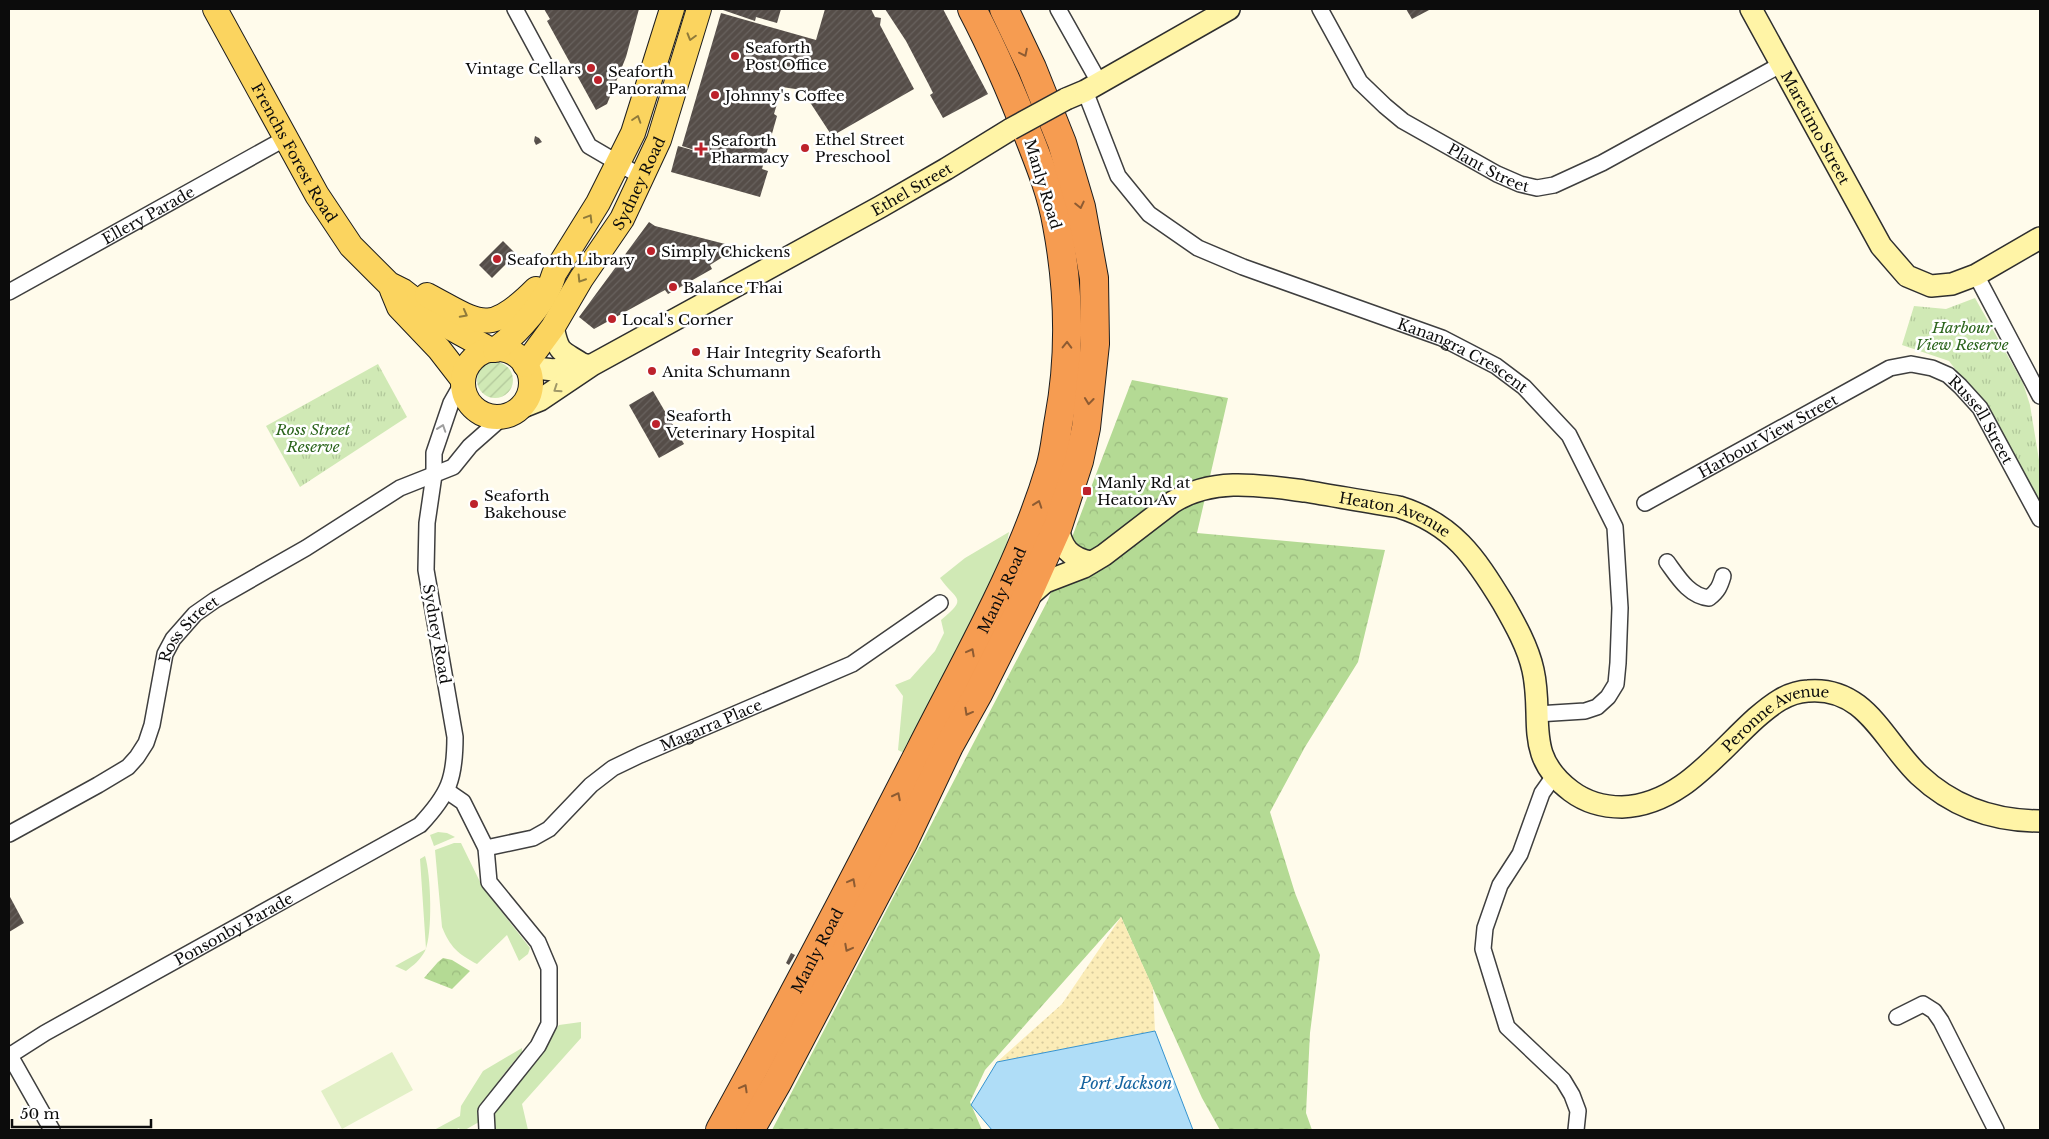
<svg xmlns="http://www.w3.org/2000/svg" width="2049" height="1139" font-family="'Libre Baskerville',serif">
	<defs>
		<pattern id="forest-crowns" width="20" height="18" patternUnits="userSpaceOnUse" patternTransform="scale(1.25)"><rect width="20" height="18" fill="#b4da94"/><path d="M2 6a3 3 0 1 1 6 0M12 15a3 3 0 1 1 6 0" fill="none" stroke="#9aba7e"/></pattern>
		<pattern id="sand-dots" width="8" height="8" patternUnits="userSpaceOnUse" patternTransform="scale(1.25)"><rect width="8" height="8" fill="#fbecb7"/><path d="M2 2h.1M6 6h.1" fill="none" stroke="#d6c99c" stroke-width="1.8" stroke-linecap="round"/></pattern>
		<pattern id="park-tufts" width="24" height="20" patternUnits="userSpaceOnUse" patternTransform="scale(1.25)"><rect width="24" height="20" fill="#d0e9b5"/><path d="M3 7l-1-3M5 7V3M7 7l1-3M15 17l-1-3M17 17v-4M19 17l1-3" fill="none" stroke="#b1c79a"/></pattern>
		<pattern id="garden-furrows" width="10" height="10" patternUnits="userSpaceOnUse" patternTransform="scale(1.25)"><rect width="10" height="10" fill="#d0e9b5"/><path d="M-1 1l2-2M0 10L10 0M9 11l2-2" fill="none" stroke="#b1c79a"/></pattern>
		<pattern id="building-hatch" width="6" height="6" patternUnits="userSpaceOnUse" patternTransform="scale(1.25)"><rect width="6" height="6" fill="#554d48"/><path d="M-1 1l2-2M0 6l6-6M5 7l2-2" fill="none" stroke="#68625e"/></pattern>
	</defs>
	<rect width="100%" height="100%" fill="#fffbeb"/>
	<g fill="#d0e9b5">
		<path d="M1009,532L1004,558L904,753L898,750L903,696L895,685L910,679L935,651L944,633L941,620C969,597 956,601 940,578L965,558Z"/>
		<path d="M438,832L447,833L455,837L434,846L430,835Z"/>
		<path d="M454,843H461L483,888L530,948L528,954L519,961L507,935L477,964C458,954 450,947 442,927L435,850Z"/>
		<path d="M425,856C431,874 433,934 425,951C420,960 414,965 406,971L395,966L426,949L420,859Z"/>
		<path d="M581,1022V1038L522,1104L528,1130H494V1114L500,1102L539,1056L559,1025Z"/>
		<path d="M522,1048V1052C504,1073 486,1095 479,1122L465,1130H460L459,1128L455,1130H434L460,1116L461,1106L483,1071Z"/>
	</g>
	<g fill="url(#forest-crowns)">
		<path d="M1132,380L1228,398L1197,533L1385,550L1358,662L1305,747L1270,812L1295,893L1320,955L1310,1033L1306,1113L1312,1130H1220L1202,1098L1121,917L985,1070L970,1102L982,1130H772L1048,600Z"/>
		<path d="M443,958L452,960L470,971L452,989L424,978L438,962Z"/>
	</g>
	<path fill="url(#sand-dots)" d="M1121,917L1153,988L1155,1031L997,1062L1062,1004Z"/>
	<g fill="url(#park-tufts)">
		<path d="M1975,298L2023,383L2030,405L2040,466V502L1999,427L1949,361L1902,345L1914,306L1946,309Z"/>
		<path d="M378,364L407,417L300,487L266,426Z"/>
	</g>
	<circle fill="url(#garden-furrows)" cx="495" cy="380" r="18"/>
	<path fill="#e2f0c6" d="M392,1052L413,1090L342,1129L321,1091Z"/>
	<path fill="#afddf7" stroke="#3593cf" d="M1155,1031L1193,1130H992L971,1105L997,1062Z"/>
	<g fill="url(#building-hatch)">
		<path d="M544,9H639L626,57L607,104L596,110L547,21L550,19Z"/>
		<path d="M720,9H781L777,23L756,17L755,21Z"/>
		<path d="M825,9H871L875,17L881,18L880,25L914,89L832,136L802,90L782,87L774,114L777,116L762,169L768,171L760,197L671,172L678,146L710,155L682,146L721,13L816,40Z"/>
		<path d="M885,9H943L988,94L943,118L930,95L933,93L929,85L906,41Z"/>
		<path d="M1406,9H1431L1412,19Z"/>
		<path d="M535,136L539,138L542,142L536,145L534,141Z"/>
		<path d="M649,222L655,226L729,245L732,251L710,265L712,269L668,294L665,290L594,329L579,317Z"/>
		<path d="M503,241L516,254L492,278L479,265Z"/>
		<path d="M653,391L684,444L659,458L629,405Z"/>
		<path d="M9,895L24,923L9,932Z"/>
		<path d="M791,953L795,955L789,965L786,963Z"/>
	</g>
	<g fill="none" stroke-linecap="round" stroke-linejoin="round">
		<g stroke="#3f3f3f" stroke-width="18">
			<g id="street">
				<path d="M515,9L589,146L642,177"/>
				<path d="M1058,9L1099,82"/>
				<path id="s1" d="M1320,9L1360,82L1385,106L1403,121L1497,174L1520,184L1537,188L1554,185L1602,163L1782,64"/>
				<path id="s2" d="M1085,91L1118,176L1149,214L1198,248L1243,267L1442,338L1496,366L1524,387L1569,435L1615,527L1620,608L1618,663L1616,684L1608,697L1597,707L1585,711L1537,714"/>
				<path d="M1976,275L2040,396"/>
				<path id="s3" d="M9,292L286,138"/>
				<path id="s4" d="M1645,503L1890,368L1911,364L1932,368L1948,375L1960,386L1980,408L2040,519"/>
				<path d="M1667,562C1678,577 1689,596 1709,598C1718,591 1720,586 1723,576"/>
				<path d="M1554,776L1542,793L1520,854L1500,885L1485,928L1483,949L1507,1027L1563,1080L1572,1095L1578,1111L1576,1130"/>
				<path d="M447,791L463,802L486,848L489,882L538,942L549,968V1024L538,1046L486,1111L487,1130"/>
				<path id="s5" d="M9,834L98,785L128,767L137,757L146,743L152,725L165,654L173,639L195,614L215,600L306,548L400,488L453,467L470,446L504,416"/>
				<path id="s6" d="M486,848L533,838L549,829L591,785L613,768L640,755L852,664L940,603"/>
				<path d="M1897,1017L1923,1004L1934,1011L1941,1021L1996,1130"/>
				<path d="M9,1054L52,1130"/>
				<path id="s7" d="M9,1056L45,1033L420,825C449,794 455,779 455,737L426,570L427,523L434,475V453L451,403L463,382"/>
			</g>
		</g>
		<g stroke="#2e2e2e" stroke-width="24">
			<g id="secondary">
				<path id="s8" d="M1751,9L1881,246L1907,276L1931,286L1952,284L1976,275L2040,238"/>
				<path d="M1066,99L1085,91L1229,9"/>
				<path d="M553,327C559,355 561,350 582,364"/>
				<path d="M526,367L554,370L587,365"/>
				<path id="s9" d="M520,408L540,400L592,365L880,207L946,169L1011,129"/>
				<path d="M1058,526C1061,548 1070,558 1091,562"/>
				<path id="s10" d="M1027,598L1045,582L1084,567L1104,555L1173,502C1213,477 1259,485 1304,491C1335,496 1367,502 1399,507C1453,524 1475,557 1503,603C1515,624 1528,647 1533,670C1544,719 1523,755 1571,791C1587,803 1603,807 1622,807C1680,805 1716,754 1756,718C1771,705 1787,692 1808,691C1866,686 1884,742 1919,775C1953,807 1995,821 2040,821"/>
			</g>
		</g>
		<g stroke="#1d1d1d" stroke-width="26">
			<g id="primary">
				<path id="s11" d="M215,9L317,195L351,246L389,284L403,291L451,328L491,350"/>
				<path d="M392,290L399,307L439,349L463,380"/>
				<path d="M427,295C480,323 488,337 536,289"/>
				<circle cx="497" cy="383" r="34"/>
				<path d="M495,350C518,333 547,301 554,274L598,203L633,133L672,9"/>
				<path id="s12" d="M525,365L553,327L581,279L622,219L659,140L699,9"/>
			</g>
		</g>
		<g stroke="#1d1d1d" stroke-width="30">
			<g id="highway">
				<path id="s13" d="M720,1130C789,1005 855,878 920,751C967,658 1020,568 1050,468C1055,452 1056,435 1059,419C1071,355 1069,289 1057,225C1052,195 1040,165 1029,137C1012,93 994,51 972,9"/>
				<path d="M750,1130L777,1083L903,843L949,746L978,694L1025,600L1058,526L1079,461L1086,428L1095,344L1094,278L1081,207L1062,143L1032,68L1004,9"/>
			</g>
		</g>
		<use href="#street" stroke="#fff" stroke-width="15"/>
		<use href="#secondary" stroke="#fff4a6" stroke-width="21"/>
		<use href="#primary" stroke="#fbd45f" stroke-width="24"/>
		<use href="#highway" stroke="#f69c51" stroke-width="28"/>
		<g stroke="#2e2e2e" stroke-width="24" stroke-linecap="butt">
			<path id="secondary-bridge" d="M1011,129L1066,99"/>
		</g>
		<use href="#secondary-bridge" stroke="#fff4a6" stroke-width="21"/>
	</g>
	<defs><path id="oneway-chevron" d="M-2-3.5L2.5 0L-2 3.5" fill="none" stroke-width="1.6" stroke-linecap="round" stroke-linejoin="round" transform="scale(1.25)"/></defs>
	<g stroke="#8f7a3a">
		<use href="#oneway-chevron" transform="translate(691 37) rotate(106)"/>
		<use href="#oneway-chevron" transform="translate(637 119) rotate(-72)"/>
		<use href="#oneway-chevron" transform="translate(589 218) rotate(-59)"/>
		<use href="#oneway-chevron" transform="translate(581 279) rotate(122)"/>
		<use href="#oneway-chevron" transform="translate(464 314) rotate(28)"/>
	</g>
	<g stroke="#8d5b32">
		<use href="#oneway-chevron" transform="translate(1024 53) rotate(64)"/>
		<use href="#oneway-chevron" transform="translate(1080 205) rotate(77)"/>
		<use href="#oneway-chevron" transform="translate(1067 345) rotate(-89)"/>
		<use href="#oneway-chevron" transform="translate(1089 401) rotate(96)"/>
		<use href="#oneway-chevron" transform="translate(1038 504) rotate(-71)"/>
		<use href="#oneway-chevron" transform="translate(971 652) rotate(-62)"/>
		<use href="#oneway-chevron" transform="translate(968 712) rotate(119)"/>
		<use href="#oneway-chevron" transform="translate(897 796) rotate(-63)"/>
		<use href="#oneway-chevron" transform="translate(852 882) rotate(-62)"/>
		<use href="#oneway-chevron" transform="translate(848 948) rotate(118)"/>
		<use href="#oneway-chevron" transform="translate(744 1088) rotate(-61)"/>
	</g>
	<use stroke="#9e9768" href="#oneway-chevron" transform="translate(557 389) rotate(146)"/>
	<use stroke="#9e9e9e" href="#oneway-chevron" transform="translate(442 428) rotate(-71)"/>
	<g fill="#bd222b" stroke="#fff" stroke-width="2">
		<circle cx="735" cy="56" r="5"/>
		<circle cx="591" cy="68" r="5"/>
		<circle cx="598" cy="80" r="5"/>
		<circle cx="715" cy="95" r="5"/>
		<circle cx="805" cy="148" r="5"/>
		<path d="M698.5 141.5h5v5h5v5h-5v5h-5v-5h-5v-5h5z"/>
		<circle cx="651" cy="251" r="5"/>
		<circle cx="497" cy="259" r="5"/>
		<circle cx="673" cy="287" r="5"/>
		<circle cx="612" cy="319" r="5"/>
		<circle cx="696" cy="352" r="5"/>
		<circle cx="652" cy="371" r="5"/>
		<circle cx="656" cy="424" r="5"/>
		<rect x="1082" y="486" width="10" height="10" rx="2.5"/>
		<circle cx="474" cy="504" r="5"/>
	</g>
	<g text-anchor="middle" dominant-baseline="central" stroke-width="5" stroke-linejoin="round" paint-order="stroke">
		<g font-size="15" fill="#0c0c0c" stroke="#fff" text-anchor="start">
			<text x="745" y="47">Seaforth<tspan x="745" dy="17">Post Office</tspan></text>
			<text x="581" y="68" text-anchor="end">Vintage Cellars</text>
			<text x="608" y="71">Seaforth<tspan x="608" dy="17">Panorama</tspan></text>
			<text x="725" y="95">Johnny's Coffee</text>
			<text x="815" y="139">Ethel Street<tspan x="815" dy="17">Preschool</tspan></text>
			<text x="711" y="140">Seaforth<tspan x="711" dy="17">Pharmacy</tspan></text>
			<text x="661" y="251">Simply Chickens</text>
			<text x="507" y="259">Seaforth Library</text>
			<text x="683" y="287">Balance Thai</text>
			<text x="622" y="319">Local's Corner</text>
			<text x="706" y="352">Hair Integrity Seaforth</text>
			<text x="662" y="371">Anita Schumann</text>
			<text x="666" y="415">Seaforth<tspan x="666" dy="17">Veterinary Hospital</tspan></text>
			<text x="1097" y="482">Manly Rd at<tspan x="1097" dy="17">Heaton Av</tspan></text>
			<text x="484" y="495">Seaforth<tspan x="484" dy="17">Bakehouse</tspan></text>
		</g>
		<g font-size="15" fill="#0c0c0c" stroke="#fff">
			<text stroke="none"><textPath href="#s8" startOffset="135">Maretimo Street</textPath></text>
			<text stroke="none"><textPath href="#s11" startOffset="164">Frenchs Forest Road</textPath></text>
			<text stroke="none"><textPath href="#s1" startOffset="239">Plant Street</textPath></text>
			<text stroke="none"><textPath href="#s12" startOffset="215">Sydney Road</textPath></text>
			<text transform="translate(1043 184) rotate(73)">Manly Road</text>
			<text stroke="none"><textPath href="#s9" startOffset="449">Ethel Street</textPath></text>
			<text stroke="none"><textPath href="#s3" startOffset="159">Ellery Parade</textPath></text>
			<text stroke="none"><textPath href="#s2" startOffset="486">Kanangra Crescent</textPath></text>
			<text stroke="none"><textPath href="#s4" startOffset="396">Russell Street</textPath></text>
			<text stroke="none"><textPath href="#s4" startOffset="140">Harbour View Street</textPath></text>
			<text stroke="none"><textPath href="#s10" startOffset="405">Heaton Avenue</textPath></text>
			<text stroke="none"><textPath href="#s13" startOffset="609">Manly Road</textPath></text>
			<text stroke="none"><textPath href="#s5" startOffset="292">Ross Street</textPath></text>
			<text transform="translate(437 634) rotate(80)">Sydney Road</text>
			<text stroke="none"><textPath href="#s6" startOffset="262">Magarra Place</textPath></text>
			<text stroke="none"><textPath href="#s10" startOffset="996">Peronne Avenue</textPath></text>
			<text stroke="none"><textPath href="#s7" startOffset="258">Ponsonby Parade</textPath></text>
			<text stroke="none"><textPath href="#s13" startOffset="204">Manly Road</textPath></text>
		</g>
		<g font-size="15" font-style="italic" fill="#2b641c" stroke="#fff">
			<text x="1962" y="327">Harbour<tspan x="1962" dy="17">View Reserve</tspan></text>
			<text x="313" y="429">Ross Street<tspan x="313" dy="17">Reserve</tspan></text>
		</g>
		<g font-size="16" font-style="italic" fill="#14639f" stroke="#fff">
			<text x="1126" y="1083">Port Jackson</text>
		</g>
	</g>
	<rect width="2049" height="1139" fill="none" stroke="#0c0c0c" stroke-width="20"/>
	<path d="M12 1119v8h139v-8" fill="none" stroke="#0c0c0c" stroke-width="2.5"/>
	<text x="20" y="1119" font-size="15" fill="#0c0c0c" stroke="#ffffff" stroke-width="4" paint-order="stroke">50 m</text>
</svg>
